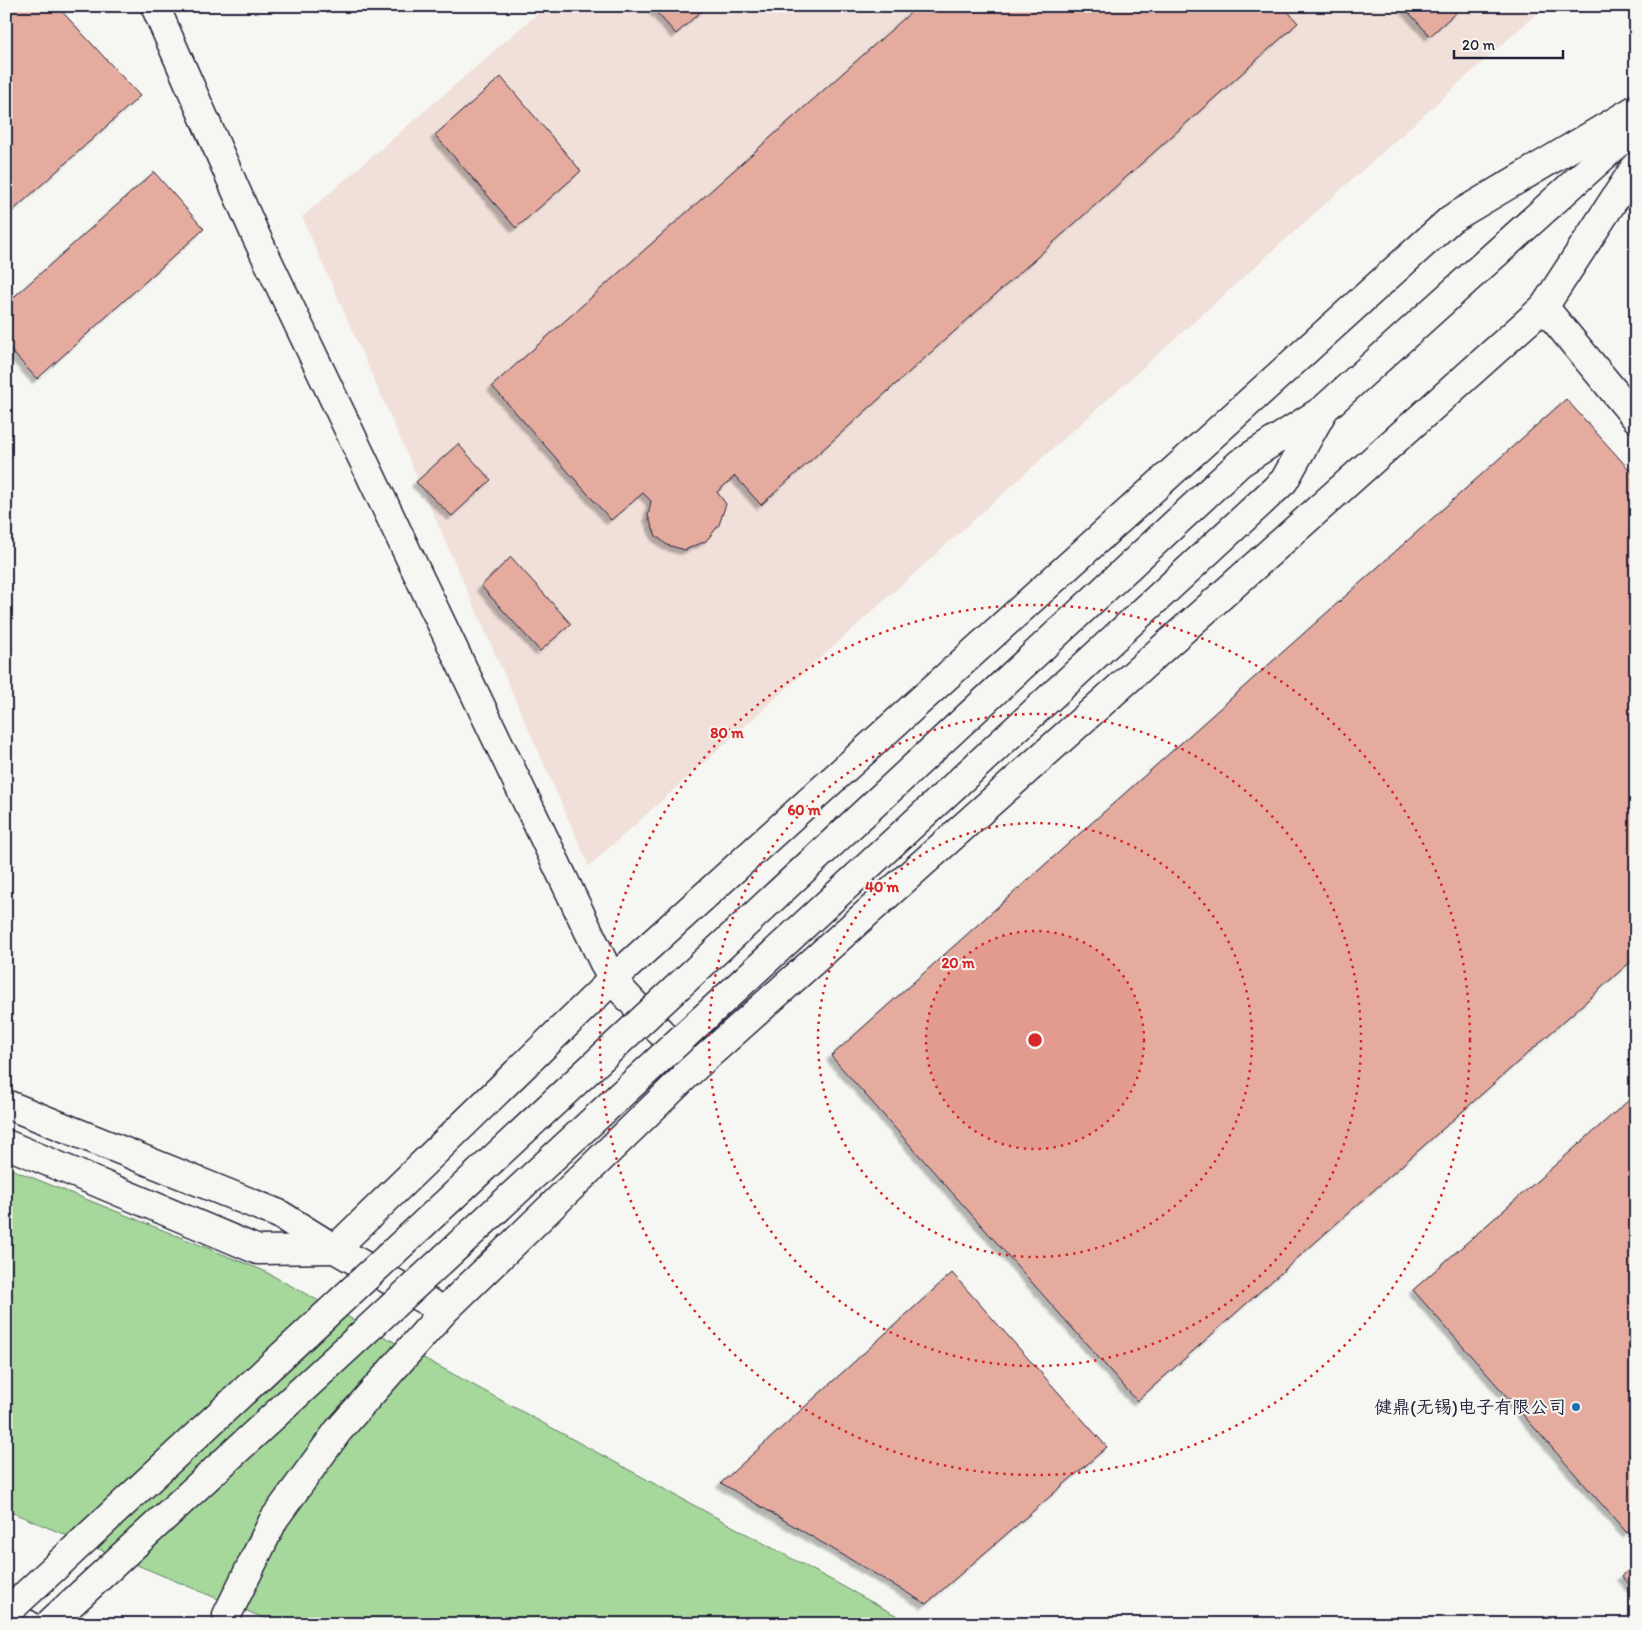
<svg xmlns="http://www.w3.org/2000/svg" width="1642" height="1630" font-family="Itim,'LXGW WenKai TC',sans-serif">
	<defs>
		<filter id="shadow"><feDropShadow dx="-4.5" dy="4.5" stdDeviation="1" flood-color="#0004"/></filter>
	</defs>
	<rect width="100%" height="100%" fill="#f6f6f2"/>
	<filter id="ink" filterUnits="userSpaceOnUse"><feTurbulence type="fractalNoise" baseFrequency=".02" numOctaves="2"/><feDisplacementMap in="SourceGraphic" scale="10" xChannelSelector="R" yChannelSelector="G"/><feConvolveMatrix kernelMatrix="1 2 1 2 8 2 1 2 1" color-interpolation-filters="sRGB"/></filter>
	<g filter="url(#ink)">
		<path fill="#f1e0d9" d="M546,6H1545L589,866L302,217Z"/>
		<path fill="#a5d89a" stroke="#647d6a" d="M6,1167L262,1270L912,1624H278L6,1510Z"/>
		<g fill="#e5ab9f" stroke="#22223b" filter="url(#shadow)">
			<path d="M6,6H57L140,96L6,217Z"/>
			<path d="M651,6H707L676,34Z"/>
			<path d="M918,6H1283L1298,23L761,505L735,476L717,492L726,504L719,525L706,541L685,550L667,545L656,536L648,516L651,501L643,493L611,520L492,386Z"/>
			<path d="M1403,6H1463L1430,36Z"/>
			<path d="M501,77L581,171L516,228L435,135Z"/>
			<path d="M154,172L204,229L37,379L6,345V304Z"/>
			<path d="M1566,399L1636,477V957L1137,1401L831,1056Z"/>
			<path d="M458,444L491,480L452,516L416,482Z"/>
			<path d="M511,557L571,624L540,651L481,586Z"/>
			<path d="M1636,1094V1525L1627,1533L1413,1290Z"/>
			<path d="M952,1273L1107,1447L926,1604L721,1483Z"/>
			<path d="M1636,1564V1591L1622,1576Z"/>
		</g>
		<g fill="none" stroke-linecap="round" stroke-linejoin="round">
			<g stroke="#22223b" stroke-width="31">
				<g id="minor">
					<path d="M155,6L255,234L612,980L694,1068"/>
					<path d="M1544,307L1636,418"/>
					<path d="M6,1104L279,1214L335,1249"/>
					<path d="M6,1144L258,1250L335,1249"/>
				</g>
			</g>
			<g stroke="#22223b" stroke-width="31">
				<g id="major">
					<path d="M1324,409L1636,127"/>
					<path d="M444,1311L335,1249L612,980L1451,219L1636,109"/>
					<path d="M227,1615L274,1519L338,1431L444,1311L694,1068L1544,307L1636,166"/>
				</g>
			</g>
			<g stroke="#22223b" stroke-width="31">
				<path id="highway" d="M6,1615L27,1624"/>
			</g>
			<path stroke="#22223b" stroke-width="3" stroke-dasharray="1 4" stroke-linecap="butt" d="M1633,6L1636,9"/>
			<use href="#minor" stroke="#f6f6f2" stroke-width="28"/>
			<use href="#major" stroke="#f6f6f2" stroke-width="28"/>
			<use href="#highway" stroke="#f6f6f2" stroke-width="28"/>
			<g stroke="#22223b" stroke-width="31" stroke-linecap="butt">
				<g id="major-bridge">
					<path d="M6,1613L1240,463L1324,409"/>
					<path d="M49,1624L1284,481L1322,413"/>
				</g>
			</g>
			<use href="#major-bridge" stroke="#f6f6f2" stroke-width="28"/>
		</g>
	</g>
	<circle cx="1035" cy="1040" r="109" fill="#d62828" fill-opacity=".12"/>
	<g fill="none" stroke="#d62828" stroke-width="2.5" stroke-dasharray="2.5 5">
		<circle cx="1035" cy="1040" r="109"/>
		<circle cx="1035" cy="1040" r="217"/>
		<circle cx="1035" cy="1040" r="326"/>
		<circle cx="1035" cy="1040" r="435"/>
	</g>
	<circle fill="#1f6fb2" stroke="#f6f6f2" stroke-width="2" cx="1576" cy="1407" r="5"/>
	<g text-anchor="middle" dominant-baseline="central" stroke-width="4" stroke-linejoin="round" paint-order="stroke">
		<g font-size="18" fill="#22223b" stroke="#f6f6f2" text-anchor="end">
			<text x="1566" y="1407">健鼎(无锡)电子有限公司</text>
		</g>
	</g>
	<circle cx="1035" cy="1040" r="8" fill="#d62828" stroke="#f6f6f2" stroke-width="2.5"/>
	<g font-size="15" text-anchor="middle" font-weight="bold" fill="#d62828" stroke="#f6f6f2" stroke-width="4" stroke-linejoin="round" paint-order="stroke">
		<text x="727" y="738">80 m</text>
		<text x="804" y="815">60 m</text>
		<text x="882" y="892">40 m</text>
		<text x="958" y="968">20 m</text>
	</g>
	<rect width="1642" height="1630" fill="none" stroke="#f6f6f2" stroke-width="25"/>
	<rect x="12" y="12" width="1617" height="1605" fill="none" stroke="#22223b" stroke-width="2" filter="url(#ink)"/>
	<path d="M1454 50v8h109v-8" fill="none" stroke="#22223b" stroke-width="2.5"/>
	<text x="1462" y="50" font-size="15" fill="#22223b" stroke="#f6f6f2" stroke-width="4" paint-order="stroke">20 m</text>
</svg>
